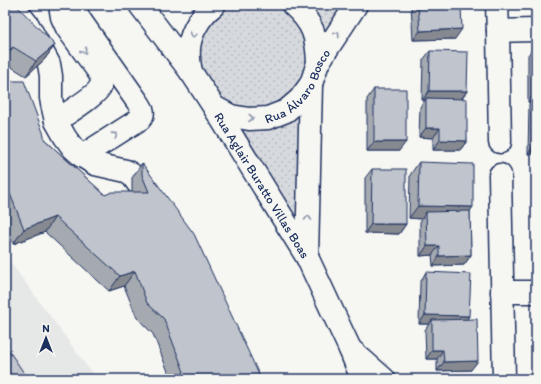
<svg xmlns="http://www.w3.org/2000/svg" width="541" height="384" font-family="Itim,sans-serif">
	<defs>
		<pattern id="grass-dots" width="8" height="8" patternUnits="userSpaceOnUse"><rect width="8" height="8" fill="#d6d9dd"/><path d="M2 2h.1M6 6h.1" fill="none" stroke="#b7bbc0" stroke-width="1.8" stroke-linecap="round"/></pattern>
	</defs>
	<rect width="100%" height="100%" fill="#f6f6f2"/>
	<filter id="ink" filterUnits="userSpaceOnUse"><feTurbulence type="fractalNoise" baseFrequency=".025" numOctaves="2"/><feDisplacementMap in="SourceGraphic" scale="8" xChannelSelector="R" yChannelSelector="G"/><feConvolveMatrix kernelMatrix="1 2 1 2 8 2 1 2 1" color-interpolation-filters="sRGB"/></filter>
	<g filter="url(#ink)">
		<path fill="#e6e7e7" d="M5,255L92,373L95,379H5Z"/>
		<g fill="url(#grass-dots)" stroke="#78849e">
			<path d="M228,5H278L285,8L299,21L311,56L297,92L266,111L230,107L215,96L198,65V47L203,30L214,15Z"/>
			<path d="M304,5H350L321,46Z"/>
			<path d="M305,101L300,234L234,122Z"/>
		</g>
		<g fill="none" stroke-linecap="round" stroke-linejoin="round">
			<g stroke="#1b2f5e" stroke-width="25">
				<g id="minor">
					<path d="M12,5L28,25L49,64L51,76V98L52,104L56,121L65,137L73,148L82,156L95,164L126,171L131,174L150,200"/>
					<path d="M73,5L80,20L137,101C141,107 146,112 140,119L82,156"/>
					<path d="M497,5L498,31L500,142"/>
					<path d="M498,31L536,30"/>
					<path d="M56,121C66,114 98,95 101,85C103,79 101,76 98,71L67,28L62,17L60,5"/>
					<path d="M500,175L504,379"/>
					<path d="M502,292H536"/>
					<path d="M350,349L384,379"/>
				</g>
			</g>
			<g stroke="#1b2f5e" stroke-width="25">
				<g id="major">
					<path id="s1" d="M140,5L191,72L214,107L307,257L350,349L362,379"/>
					<path d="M293,5C313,23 317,36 318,63"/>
					<path d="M191,72C190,67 189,62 189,57C187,37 199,17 214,5"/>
					<path id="s2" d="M214,107L231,116L249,119L268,118L286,111L300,99L311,84L318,63L356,5"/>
					<path d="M307,257L311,84"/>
				</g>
			</g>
			<use href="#minor" stroke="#f6f6f2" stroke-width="22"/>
			<use href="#major" stroke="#f6f6f2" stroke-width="22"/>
		</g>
		<g fill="#a5a9b0" stroke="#1b2f5e">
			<path d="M5,5L55,45L44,60L26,76L5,63Z"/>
			<path d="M411,5H461L455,39L413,40Z"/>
			<path d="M536,44V154H528L529,104L530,102H528V55Z"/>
			<path d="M430,51L467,91L462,99L467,141L460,150H433V138L419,137L420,107L425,100H422L423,60Z"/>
			<path d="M5,81L44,139L105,195L132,192V178L142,163L261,379H171L153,334L137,318L124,286L109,291L45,232L13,244L5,223Z"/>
			<path d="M374,89L399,151H367V99Z"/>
			<path d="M419,162L470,211L471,255L464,265L433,266L432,255L420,256V222L422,219L409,218L410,175Z"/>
			<path d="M372,169L406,224L399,234L365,233V178Z"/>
			<path d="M536,170V218H533L534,173Z"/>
			<path d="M536,219V262H535Z"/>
			<path d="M426,272L469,316L467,319L471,370L437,371V359H426L425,330L429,324H419L420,282Z"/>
		</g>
		<g fill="#868990" stroke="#1b2f5e">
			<path d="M462,29L455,39L413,40L420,31Z"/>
			<path d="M55,45L44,60L26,76L36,61Z"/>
			<path d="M13,47L5,59V54Z"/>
			<path d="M429,91H467L460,101L426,98L425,100H422Z"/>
			<path d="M536,91V94L530,102H528Z"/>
			<path d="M426,128H440L433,138L419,137Z"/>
			<path d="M440,140L467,141L460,150H433Z"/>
			<path d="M374,142H406L399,151H367Z"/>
			<path d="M536,143V154H528Z"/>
			<path d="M418,206L473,207L464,220L426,212L422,219L409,218Z"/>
			<path d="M536,214V218H533Z"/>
			<path d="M55,217L45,232L13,244L24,229Z"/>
			<path d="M371,224H406L399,234L365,233Z"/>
			<path d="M427,246H439L432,255L420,256Z"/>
			<path d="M471,255L464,265L433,266L439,256Z"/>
			<path d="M135,271L124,286L109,291L120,276Z"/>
			<path d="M425,315L469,316L463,326L432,320L429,324H419Z"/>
			<path d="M432,350H443L437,359H426Z"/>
			<path d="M478,361L471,370L437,371L444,362Z"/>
		</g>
		<g fill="#c0c4cd" stroke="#1b2f5e">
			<path d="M5,5H16L55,45L36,61L13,47L5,54Z"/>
			<path d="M418,5H461L462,29L420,31Z"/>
			<path d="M430,51L468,52L467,91H429Z"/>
			<path d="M5,81H24L44,135V139L105,195L112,192H149L142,175V163L194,234L261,379H177L184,372L164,319L147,303L135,271L120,276L55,217L24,229L5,181Z"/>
			<rect x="374" y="89" width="32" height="53"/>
			<path d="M426,98L467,99V141L440,140V128H426Z"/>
			<path d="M419,162L473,164V207L418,206Z"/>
			<path d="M372,169H406V224H371Z"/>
			<path d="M470,211L471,255L439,256V246H427L426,212Z"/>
			<path d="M426,272L471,274L469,316L425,315Z"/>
			<path d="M477,319L478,361L444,362L443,350H432V320Z"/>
			<path d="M5,345L28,379H5Z"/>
		</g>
		<defs><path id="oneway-chevron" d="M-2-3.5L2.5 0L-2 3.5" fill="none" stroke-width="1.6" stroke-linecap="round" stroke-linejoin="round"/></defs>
		<g stroke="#8892a8">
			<use href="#oneway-chevron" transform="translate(337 34) rotate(-57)"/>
			<use href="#oneway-chevron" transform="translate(193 35) rotate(109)"/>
			<use href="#oneway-chevron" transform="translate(84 51) rotate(54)"/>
			<use href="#oneway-chevron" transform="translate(251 118) rotate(2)"/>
			<use href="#oneway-chevron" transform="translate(115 135) rotate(-33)"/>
			<use href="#oneway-chevron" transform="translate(308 218) rotate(-89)"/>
		</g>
	</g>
	<g text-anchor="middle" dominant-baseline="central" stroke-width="3.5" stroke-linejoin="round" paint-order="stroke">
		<g font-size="13" fill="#1b2f5e" stroke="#f6f6f2">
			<text stroke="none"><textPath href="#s2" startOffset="102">Rua Álvaro Bosco</textPath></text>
			<text stroke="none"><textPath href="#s1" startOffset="218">Rua Aglair Buratto Villas Boas</textPath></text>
		</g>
	</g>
	<rect width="541" height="384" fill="none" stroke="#f6f6f2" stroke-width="20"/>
	<rect x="10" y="10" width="521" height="364" fill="none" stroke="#1b2f5e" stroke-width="1.5" filter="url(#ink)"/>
	<g transform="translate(46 338)" stroke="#f6f6f2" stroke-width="3" paint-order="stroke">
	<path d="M0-3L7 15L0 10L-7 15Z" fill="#1b2f5e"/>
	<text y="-6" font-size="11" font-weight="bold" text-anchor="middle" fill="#1b2f5e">N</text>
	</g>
</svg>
